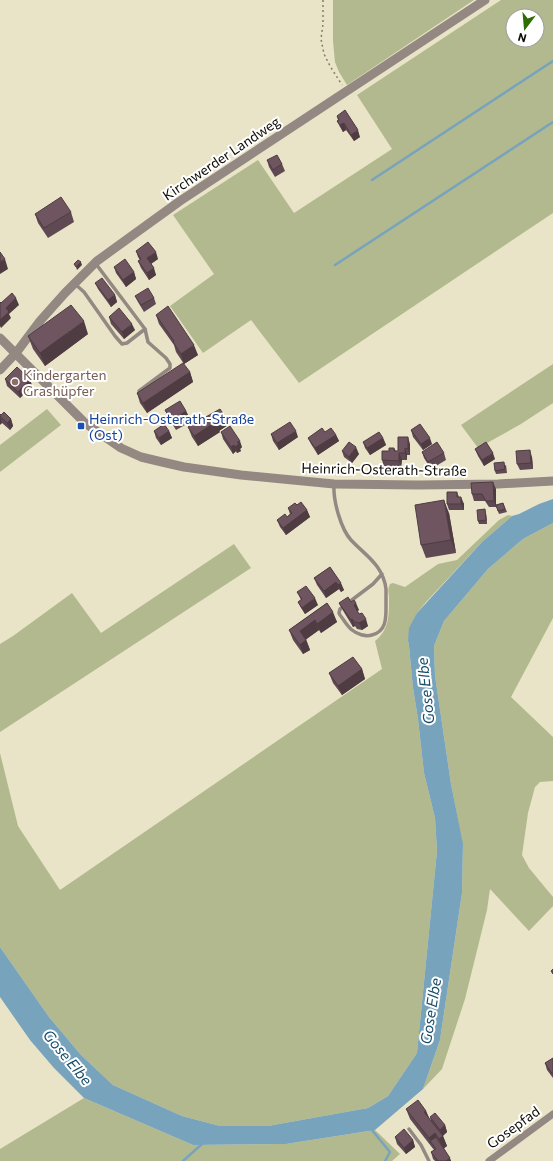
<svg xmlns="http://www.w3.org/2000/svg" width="553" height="1161" font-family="Commissioner,sans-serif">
	<rect width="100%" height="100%" fill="#e9e4c7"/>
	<g fill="#b3b98e" fill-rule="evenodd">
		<path d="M333,0H474L347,85L339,72L335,62L333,41Z"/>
		<path d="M501,0H553V213L299,383L251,320L203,353L170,306L214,274L173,215L258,160L294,213L392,149L357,95ZM513,16H537V40H513Z"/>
		<path d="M553,364V403L521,424L478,448L461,425Z"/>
		<path d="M47,409L61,425L0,472V445Z"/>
		<path d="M508,515L512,516L482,542L426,602L417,613L408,641L409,646L413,688L418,719L424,773L435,818L437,851L417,1053L388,1096L368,1108L268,1126H220L182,1116L113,1085L81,1055L49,1017L0,947V753L18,826L60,890L382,669L375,641C390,629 389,614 389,596C388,592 388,588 390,584L393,583L405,587L438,564L457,560L499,520Z"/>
		<path d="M553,523V618L511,697L553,737V781L540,782L535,787L528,813L522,855L529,868L553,897V906L529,931L490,889L487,910L465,999L442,1069L423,1089L440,1040L462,893L463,846L451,784L435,676L434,646L444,621L488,569L523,539Z"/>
		<path d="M234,544L251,568L0,732V644L13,636L72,593L101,633Z"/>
		<path d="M84,1098L193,1145L286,1144L375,1130L400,1154L392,1161H0V1149Z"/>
	</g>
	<path fill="#77a3bd" d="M553,499V523L523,539L488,569L444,621L434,646L435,676L451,784L463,844L462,893L440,1040L423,1089L375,1130L286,1144L193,1145L84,1098L54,1068L30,1040L0,997V947L49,1017L81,1055L113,1085L182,1116L220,1126H268L368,1108L388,1096L417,1053L437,851L435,818L424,773L418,719L413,688L409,646L408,641L409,628L417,613L482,542L512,516L519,514L539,504Z"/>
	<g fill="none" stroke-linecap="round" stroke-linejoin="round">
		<g stroke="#77a3bd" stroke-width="2.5">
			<path d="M372,180L553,61"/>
			<path d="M335,265L553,122"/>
			<path d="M371,1129L390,1152L385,1161"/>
			<path d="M183,1161L203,1143"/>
		</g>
		<path stroke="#817d6a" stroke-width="1.5" stroke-dasharray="2 3" stroke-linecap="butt" d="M323,0V24L321,39L324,54L330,66L342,85"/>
		<g stroke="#948982" stroke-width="3.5">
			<path d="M96,264L145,329L148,342L166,358L170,364V368L139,391"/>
			<path d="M75,284L84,292L115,336L122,344L127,343L145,329"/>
			<path d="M334,485C333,501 341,529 351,540C366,556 383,565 386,589C386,594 386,600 386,605C386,617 387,631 372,635C365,637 357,634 352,630C347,626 344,620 340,615L339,613L340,609L373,584L382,574"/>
			<path d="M409,1129L421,1145L429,1161"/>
		</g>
		<path stroke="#948982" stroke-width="7" d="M489,1161L553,1114"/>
		<g stroke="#948982" stroke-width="9">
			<path d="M0,338L85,423L121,448L141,457L162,462L184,467L241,475L334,484L419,485L498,484L553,481"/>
			<path d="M0,370L16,353L40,321L65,293L97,261L180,201L485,0"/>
		</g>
	</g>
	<g fill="#5f4952">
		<path d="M337,116L360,137L354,141L346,130L343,132L340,127L337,121L338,120Z"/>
		<path d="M267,160L282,164L285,171L275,177L269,167Z"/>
		<path d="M71,212L74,222L48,238L38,223L35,214Z"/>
		<path d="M136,251L158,259L151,264L156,275L149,280L141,268L138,261L140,260L138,257Z"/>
		<path d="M114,267L134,272L136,279L126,287L116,273Z"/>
		<path d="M95,283L115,295L117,302L111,307L98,289Z"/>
		<path d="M135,296L154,298L156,304L144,312L138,302Z"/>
		<path d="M156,315L198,355L184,364L176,352L174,345L159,324Z"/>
		<path d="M109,317L135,330L124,339L111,324Z"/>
		<path d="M88,334L45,366L33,349L28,336Z"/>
		<path d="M190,372L193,382L147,413L140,403L137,393Z"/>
		<path d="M5,379H30L32,386L20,398L7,386Z"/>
		<path d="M165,410L186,411L189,417L183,421L185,425L176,430L168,417Z"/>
		<path d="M0,414L11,419L13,426L10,430L2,423L0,424Z"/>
		<path d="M224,415L228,425L219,431L220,432L198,446L192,437L188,427L191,425L190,423H195Z"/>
		<path d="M411,430L432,444L423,450L413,437Z"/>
		<path d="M154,431H169L172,438L161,445L156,438Z"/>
		<path d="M221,432L242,447L240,449L241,451L237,453L236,451L233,454L223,439Z"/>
		<path d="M325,432L336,435L339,441L318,455L311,444L308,438Z"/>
		<path d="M271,434L298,437L279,450L273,441Z"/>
		<path d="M383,438L386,445L370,455L365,448L363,442Z"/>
		<path d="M410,444V455H407V460H402L401,467H384L382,460L389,451L394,448L396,451H398Z"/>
		<path d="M475,449L495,459L484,466L478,456Z"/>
		<path d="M342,451L359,454L352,463L344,457Z"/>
		<path d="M422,452L444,453L446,460L431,469L424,458Z"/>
		<path d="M532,457L533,469L520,470L517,464Z"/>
		<path d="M506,465L507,473L496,474L495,471Z"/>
		<path d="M496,489V505L503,503L507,512L499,514L496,506V507H489L485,501H474L472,494Z"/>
		<path d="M457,492L459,497L464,504V510H449L447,504Z"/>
		<path d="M297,505L307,510L310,517L286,535L280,527L277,520L287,517L290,514L288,508Z"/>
		<path d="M449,513L456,553L426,558L421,545Z"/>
		<path d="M486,513L487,524H479L478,521Z"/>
		<path d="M330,567L344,590L341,592L339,589L326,598L317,585L314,578Z"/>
		<path d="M297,592L318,605L305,614L301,608L298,602L301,600Z"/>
		<path d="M351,602L359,610L357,611L368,626L362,630L357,629L355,626L353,627L342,609L339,603Z"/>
		<path d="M327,603L337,622L321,633L319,630L306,639L310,650L303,654L293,640L289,630Z"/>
		<path d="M362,669L365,679L342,695L333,683L329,673Z"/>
		<path d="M553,1058V1078L547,1070L545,1063Z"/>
		<path d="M406,1109L426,1111L429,1118L431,1121L430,1117L445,1125L447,1132L443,1136L447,1146L444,1148L451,1161H435L433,1159L431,1152L434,1150L410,1119Z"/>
		<path d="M395,1137L413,1140L415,1147L406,1154L397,1144Z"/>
	</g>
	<g fill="#4e3c42">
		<path d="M344,123L346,130L343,132L340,125Z"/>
		<path d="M358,130L360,137L354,141L351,135Z"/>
		<path d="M156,252L158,259L149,265L147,258Z"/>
		<path d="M5,259L8,269L0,274V262Z"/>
		<path d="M81,262L82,265L77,270L76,267Z"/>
		<path d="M154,268L156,275L149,280L147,273Z"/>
		<path d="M134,272L136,279L126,287L123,280Z"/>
		<path d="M115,295L117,302L111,307L108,300Z"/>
		<path d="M16,298L19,305L9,314L11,318L1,328L0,326V320L6,308Z"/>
		<path d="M84,321L88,334L45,366L40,353Z"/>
		<path d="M132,324L135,330L124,339L122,332Z"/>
		<path d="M194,345L198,355L184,364L181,354Z"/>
		<path d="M190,372L193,382L147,413L143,403Z"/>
		<path d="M30,379L32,386L20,398L18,392Z"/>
		<path d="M186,411L189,417L183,421L180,415Z"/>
		<path d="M224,415L228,425L219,431L220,432L198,446L194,436Z"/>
		<path d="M0,416L2,423L0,425Z"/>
		<path d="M11,419L13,426L10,430L7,423Z"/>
		<path d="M169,431L172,438L161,445L159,438Z"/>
		<path d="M296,431L298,437L279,450L277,443Z"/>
		<path d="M336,435L339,441L318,455L315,448Z"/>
		<path d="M408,437L410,444V455L408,449Z"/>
		<path d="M383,438L386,445L370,455L367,448Z"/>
		<path d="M430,438L432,444L423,450L421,444Z"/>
		<path d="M240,441L242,447L240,449L241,451L237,453L235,447L237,442Z"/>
		<path d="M234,445L236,451L233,454L231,447Z"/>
		<path d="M356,447L359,454L352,463L349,457Z"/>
		<path d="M405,448L407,455V460L405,453Z"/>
		<path d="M530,450L532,457L533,469L531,463Z"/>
		<path d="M399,453L402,460L401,467L399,461Z"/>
		<path d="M493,453L495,459L484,466L482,460Z"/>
		<path d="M493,482L496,489V507L494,501Z"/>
		<path d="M461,497L464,504V510L461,504Z"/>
		<path d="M444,500L449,513L456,553L451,540Z"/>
		<path d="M485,509L486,513L487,524L486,520Z"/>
		<path d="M307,510L310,517L286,535L283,528Z"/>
		<path d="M336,582L339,589L326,598L324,591Z"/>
		<path d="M341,583L344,590L341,592L338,585Z"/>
		<path d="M315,598L318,605L305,614L302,608Z"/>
		<path d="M356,603L359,610L356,612L354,605Z"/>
		<path d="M333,612L337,622L321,633L317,624Z"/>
		<path d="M352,619L355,626L353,627L351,620Z"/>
		<path d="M366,619L368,626L362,630L359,623Z"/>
		<path d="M315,620L319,630L304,641L300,631Z"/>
		<path d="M306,640L310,650L303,654L300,645Z"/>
		<path d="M362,669L365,679L342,695L338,686Z"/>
		<path d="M426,1111L430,1120L424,1112Z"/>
		<path d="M445,1125L447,1132L442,1136L440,1130Z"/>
		<path d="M435,1133L438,1143L430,1141L429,1138Z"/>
		<path d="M443,1136L447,1146L443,1149L439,1139Z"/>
		<path d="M413,1140L415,1147L406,1154L404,1148Z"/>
		<path d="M450,1158L451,1161H446Z"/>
	</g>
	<g fill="#6f555f" stroke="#4e3c42">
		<path d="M345,110L358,130L351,135L344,123L340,125L337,121L339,120L337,116Z"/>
		<path d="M277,155L282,164L273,170L267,160Z"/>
		<path d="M61,197L71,212L44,228L35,214Z"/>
		<path d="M148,242L156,252L147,258L154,268L147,273L138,261L141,259L136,251Z"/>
		<path d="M0,252L5,259L0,262Z"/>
		<path d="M125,259L134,272L123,280L114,267Z"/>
		<path d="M78,260L81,262L76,267L74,264Z"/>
		<path d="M102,278L115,295L108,300L95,283Z"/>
		<path d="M148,288L154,298L141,305L135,296Z"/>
		<path d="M12,293L16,298L6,308L9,312L0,320V302L1,303Z"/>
		<path d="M71,305L84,321L40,353L28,336Z"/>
		<path d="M168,306L194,345L181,354L173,342L174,341L156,315Z"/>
		<path d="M119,308L132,324L122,332L109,317Z"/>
		<path d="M183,363L190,372L143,403L137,393Z"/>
		<path d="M17,367L30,379L18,392L5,379Z"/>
		<path d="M180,401L186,411L180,415L182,419L174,424L165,410Z"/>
		<path d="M220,409L224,415L216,421V422L194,436L188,427L191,425L190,423L193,421L195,423Z"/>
		<path d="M4,412L11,419L7,423L0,416V414L1,415Z"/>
		<path d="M290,422L296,431L277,443L271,434Z"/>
		<path d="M164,424L169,431L159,438L154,431Z"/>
		<path d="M420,424L430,438L421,444L411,430Z"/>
		<path d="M230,426L240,441L237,442L239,444L235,447L234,445L231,447L221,432Z"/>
		<path d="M322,428L325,432L331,428L336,435L315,448L308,438Z"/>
		<path d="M379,432L383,438L367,448L363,442Z"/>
		<path d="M398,437H408V449L405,448V453H399V461L382,460V451H389V448H394V451H398Z"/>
		<path d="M349,442L356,447L349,457L342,451Z"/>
		<path d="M437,442L444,453L428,462L422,452Z"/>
		<path d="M486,442L493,453L482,460L475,449Z"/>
		<path d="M530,450L531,463L517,464L516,451Z"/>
		<path d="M504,462L505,469L495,471L494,463Z"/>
		<path d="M493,482L494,501H486L482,494H472L471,483Z"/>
		<path d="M447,492H457V497H461V504H447Z"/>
		<path d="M444,500L451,540L421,545L415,505Z"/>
		<path d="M301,502L307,510L283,528L277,520L285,514L287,517L292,513L288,508L295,503L297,505Z"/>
		<path d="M503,503L505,509L498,511L496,505Z"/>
		<path d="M485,509L486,520L478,521L477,510Z"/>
		<path d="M330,567L341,583L338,585L336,582L324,591L314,578Z"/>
		<path d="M306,586L315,598L302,608L298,602L302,599L297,592Z"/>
		<path d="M348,597L351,602L354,600L356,603L354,605L359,614L362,613L366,619L359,623L355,622L352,619L351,620L339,603Z"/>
		<path d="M327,603L333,612L317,624L315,620L300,631L306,640L300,645L289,630Z"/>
		<path d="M353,657L362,669L338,686L329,673Z"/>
		<path d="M553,969V974L551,971Z"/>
		<path d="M553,1058V1075L545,1063Z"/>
		<path d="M418,1100L426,1111L424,1112L443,1136L439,1139L435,1133L429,1138L406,1109Z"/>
		<path d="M435,1113L445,1125L440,1130L430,1117Z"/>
		<path d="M404,1129L413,1140L404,1148L395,1137Z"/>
		<path d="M436,1137L450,1158L446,1161H438L431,1152L436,1149L430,1141Z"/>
	</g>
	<circle fill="#8d6e63" stroke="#fff" stroke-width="1.5" cx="15" cy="382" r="4"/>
	<rect fill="#1a4fb4" stroke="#fff" stroke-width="1.5" x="77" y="422" width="8" height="8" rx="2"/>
	<g text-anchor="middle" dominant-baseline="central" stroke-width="4" stroke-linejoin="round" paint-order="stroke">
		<g font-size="14" fill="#0e0c04" stroke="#fff">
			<text transform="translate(221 158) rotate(-34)">Kirchwerder Landweg</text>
			<text transform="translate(384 469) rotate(1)">Heinrich-Osterath-Straße</text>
			<text transform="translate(513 1127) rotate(-36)">Gosepfad</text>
		</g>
		<g font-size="14" fill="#785e54" stroke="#fff" text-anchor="start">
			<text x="23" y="374">Kindergarten<tspan x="23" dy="16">Grashüpfer</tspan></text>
		</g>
		<g font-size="14" fill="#164399" stroke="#fff" text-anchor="start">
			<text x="89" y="418">Heinrich-Osterath-Straße<tspan x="89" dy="16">(Ost)</tspan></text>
		</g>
		<g font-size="15" font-style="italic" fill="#154b68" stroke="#fff">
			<text transform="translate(425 691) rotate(-96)">Gose Elbe</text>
			<text transform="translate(430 1011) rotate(-81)">Gose Elbe</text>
			<text transform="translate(68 1057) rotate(50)">Gose Elbe</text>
		</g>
	</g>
	<g transform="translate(525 28) rotate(196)"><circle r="19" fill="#ffffff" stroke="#9f9e9b"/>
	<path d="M0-3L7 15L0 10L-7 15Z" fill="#2f6d00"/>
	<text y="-6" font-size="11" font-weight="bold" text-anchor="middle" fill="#0e0c04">N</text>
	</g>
</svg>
